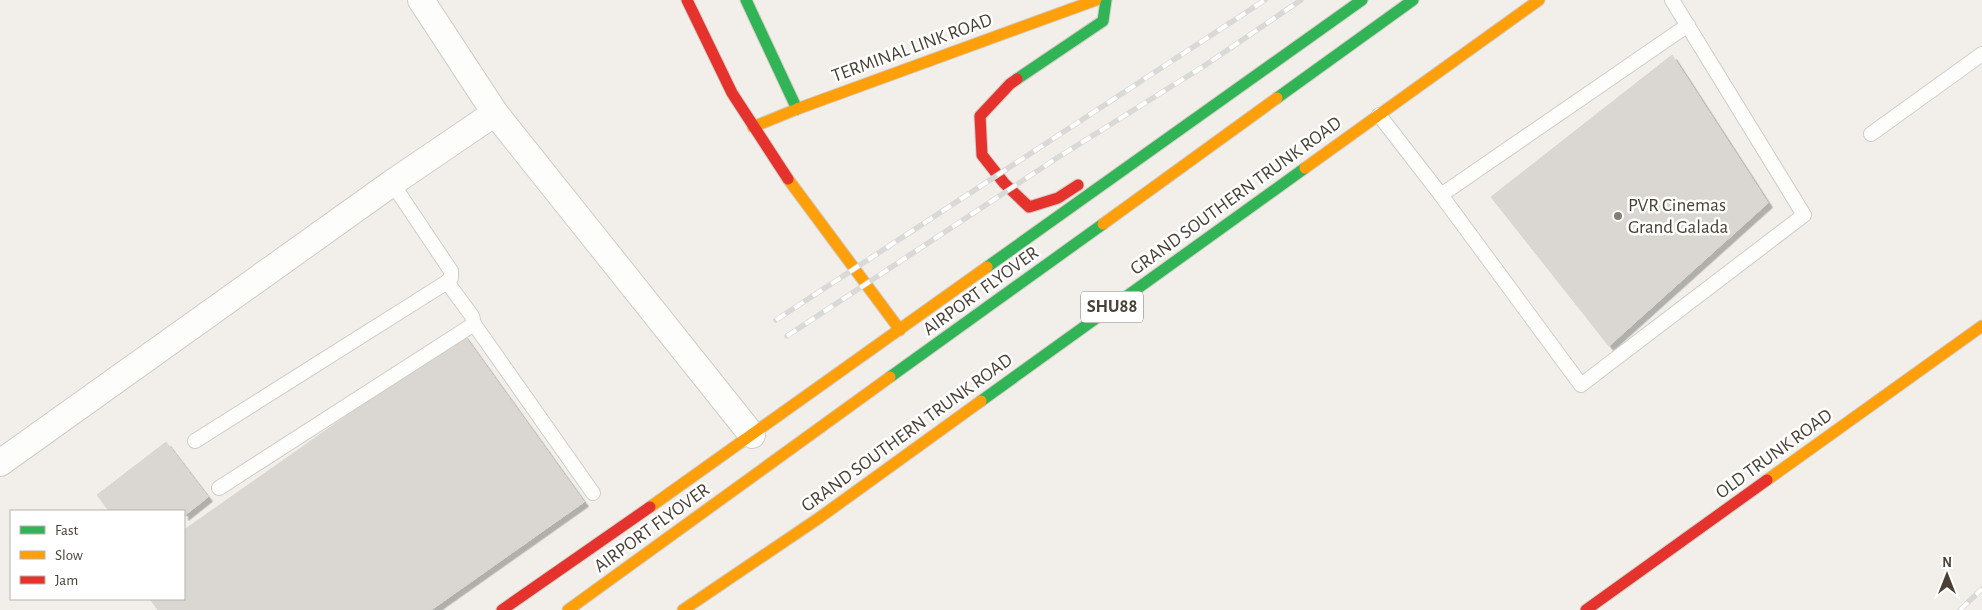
<svg xmlns="http://www.w3.org/2000/svg" width="1982" height="610" font-family="'Alegreya Sans',sans-serif">
	<defs>
		<filter id="shadow"><feDropShadow dx="4.5" dy="4.5" stdDeviation="0" flood-color="#0004"/></filter>
	</defs>
	<rect width="100%" height="100%" fill="#f2efeb"/>
	<g fill="#dad6d2" stroke="#dad6d0" filter="url(#shadow)">
		<path d="M1672,55L1768,203L1609,346L1491,197Z"/>
		<path d="M463,334L584,502L431,610H158L150,599H184V530Z"/>
		<path d="M166,442L208,497L184,516V511H109L97,495Z"/>
	</g>
	<g fill="none" stroke-linecap="round" stroke-linejoin="round">
		<g stroke="#d0cdc8" stroke-width="16">
			<g id="lane">
				<path d="M1379,115L1441,195L1581,385L1804,215L1672,0"/>
				<path d="M1871,134L1982,54"/>
				<path d="M1441,195L1688,25"/>
				<path d="M474,324L593,493"/>
				<path d="M195,441L447,282L451,278V271L392,183"/>
				<path d="M219,488L474,324L472,316L447,282"/>
			</g>
		</g>
		<g stroke="#d0cdc8" stroke-width="28">
			<g id="street">
				<path d="M421,0L495,113L752,435"/>
				<path d="M0,463L392,183L495,113"/>
			</g>
		</g>
		<g stroke="#d2ccc2" stroke-width="13">
			<g id="fast">
				<path d="M746,0L797,109"/>
				<path d="M1017,79L1103,21L1106,0"/>
				<path d="M1277,98L1413,0"/>
				<path d="M987,267L1362,0"/>
				<path d="M890,377L1103,224"/>
				<path d="M981,401L1305,168"/>
			</g>
		</g>
		<g stroke="#d2ccc2" stroke-width="13">
			<g id="slow">
				<path d="M753,127L797,109L1096,0"/>
				<path d="M1305,168L1539,0"/>
				<path d="M788,179L900,330"/>
				<path d="M1103,224L1277,98"/>
				<path d="M1767,480L1982,326"/>
				<path d="M650,507L987,267"/>
				<path d="M568,610L890,377"/>
				<path d="M683,610L819,518L981,401"/>
			</g>
		</g>
		<g stroke="#d2ccc2" stroke-width="13">
			<g id="jam">
				<path d="M687,0L732,93L788,179"/>
				<path d="M1017,79L1010,84L980,116L982,155L1004,183L1029,207L1058,198L1078,185"/>
				<path d="M502,610L650,507"/>
				<path d="M1586,610L1767,480"/>
			</g>
		</g>
		<use href="#lane" stroke="#fdfdfc" stroke-width="14"/>
		<use href="#street" stroke="#fdfdfc" stroke-width="26"/>
		<use href="#fast" stroke="#30b455" stroke-width="11"/>
		<use href="#slow" stroke="#ff9f0a" stroke-width="11"/>
		<use href="#jam" stroke="#e5322d" stroke-width="11"/>
		<g stroke="#d9d9d8" stroke-width="5.5">
			<g id="rail">
				<path d="M776,320L1265,0"/>
				<path d="M787,336L1057,158L1204,66L1301,0"/>
				<path d="M1960,610L1982,589"/>
			</g>
		</g>
		<use href="#rail" stroke="#fff" stroke-width="4" stroke-dasharray="11" stroke-linecap="butt"/>
	</g>
	<circle fill="#847d75" stroke="#fff" stroke-width="2" cx="1618" cy="216" r="5"/>
	<g text-anchor="middle" dominant-baseline="central" stroke-width="5" stroke-linejoin="round" paint-order="stroke">
		<rect fill="#fff" stroke="#807972" stroke-width="1" x="1081" y="291.5" width="62" height="31" rx="4"/>
		<g font-size="18" font-weight="bold" fill="#494036">
			<text x="1112" y="307">SHU88</text>
		</g>
		<g font-size="19" fill="#494036" stroke="#fff">
			<text transform="translate(912 48) rotate(-20)">TERMINAL LINK ROAD</text>
			<text transform="translate(1236 196) rotate(-36)">GRAND SOUTHERN TRUNK ROAD</text>
			<text transform="translate(981 291) rotate(-36)">AIRPORT FLYOVER</text>
			<text transform="translate(907 433) rotate(-36)">GRAND SOUTHERN TRUNK ROAD</text>
			<text transform="translate(1774 454) rotate(-36)">OLD TRUNK ROAD</text>
			<text transform="translate(652 528) rotate(-36)">AIRPORT FLYOVER</text>
		</g>
		<g font-size="19" fill="#494036" stroke="#fff" text-anchor="start">
			<text x="1628" y="205">PVR Cinemas<tspan x="1628" dy="22">Grand Galada</tspan></text>
		</g>
	</g>
	<rect x="10" y="510" width="175" height="90" fill="#ffffff" stroke="#b6b3af"/>
	<rect x="20" y="526" width="25" height="8" fill="#30b455" stroke="#b6b3af"/>
	<text x="55" y="535" font-size="15" fill="#494036">Fast</text>
	<rect x="20" y="551" width="25" height="8" fill="#ff9f0a" stroke="#b6b3af"/>
	<text x="55" y="560" font-size="15" fill="#494036">Slow</text>
	<rect x="20" y="576" width="25" height="8" fill="#e5322d" stroke="#b6b3af"/>
	<text x="55" y="585" font-size="15" fill="#494036">Jam</text>
	<g transform="translate(1947 575)" stroke="#ffffff" stroke-width="4" paint-order="stroke">
	<path d="M0-4L9 19L0 12L-9 19Z" fill="#494036"/>
	<text y="-8" font-size="14" font-weight="bold" text-anchor="middle" fill="#494036">N</text>
	</g>
</svg>
